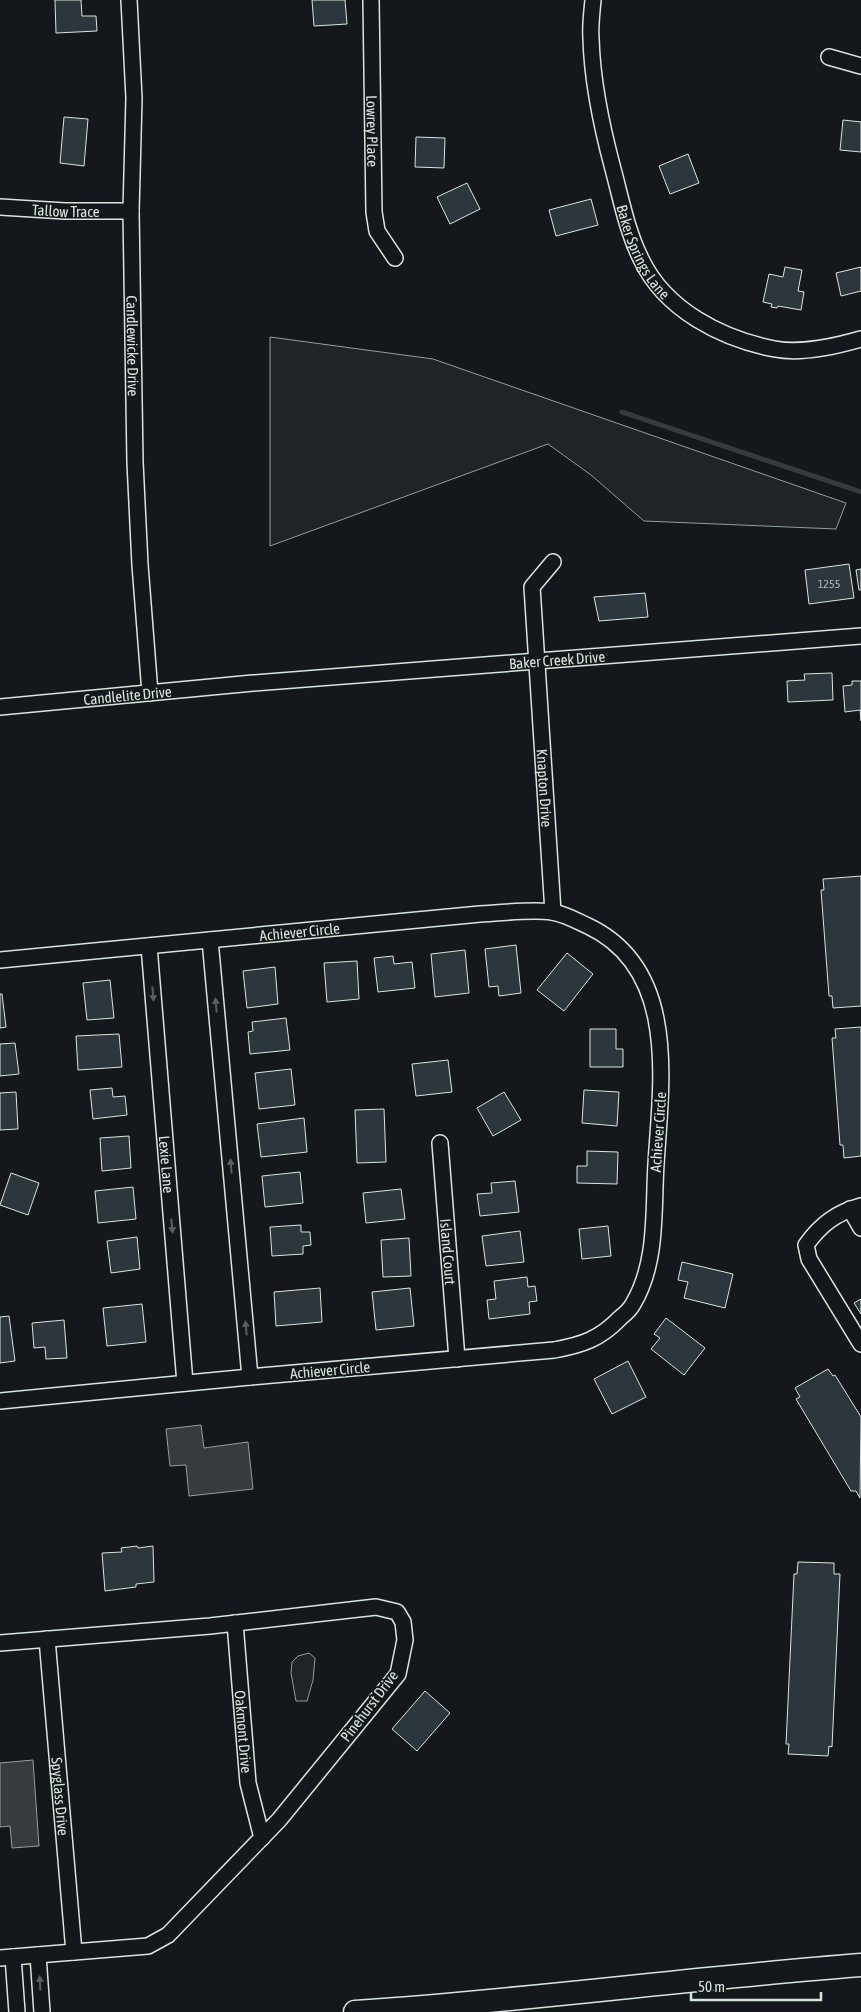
<svg xmlns="http://www.w3.org/2000/svg" width="861" height="2012" font-family="'Asap Condensed',sans-serif">
	<rect width="100%" height="100%" fill="#14181c"/>
	<g fill="#202428" stroke="#939e99">
		<path d="M270,337L433,359L846,503L836,529L644,521L591,475L548,444L270,546Z"/>
		<path d="M309,1653L315,1658L313,1680L307,1701H296L291,1673L292,1662L298,1656Z"/>
	</g>
	<g fill="#363b3e" stroke="#939e99">
		<path d="M201,1425L204,1448L248,1442L253,1489L189,1496L186,1465L170,1466L166,1429Z"/>
		<path d="M33,1760L39,1846L12,1848L10,1826L0,1827V1763Z"/>
	</g>
	<g fill="none" stroke-linecap="round" stroke-linejoin="round">
		<path stroke="#363b3e" stroke-width="5" d="M622,412L861,492"/>
	</g>
	<g fill="#2c363c" stroke="#d8e6dc">
		<path d="M55,0H81L82,16H96L97,31L56,33Z"/>
		<path d="M312,0H345L347,24L314,26Z"/>
		<path d="M64,117L88,119L84,166L60,163Z"/>
		<path d="M843,120L861,122V152L840,150Z"/>
		<path d="M416,137L445,138L444,168L415,167Z"/>
		<path d="M688,154L699,183L670,194L659,166Z"/>
		<path d="M467,183L480,209L450,224L437,197Z"/>
		<path d="M591,199L598,225L556,236L549,210Z"/>
		<path d="M785,267L802,270L798,291L804,292L801,310L778,306L777,308L771,307L772,304L763,302L769,274L783,277Z"/>
		<path d="M861,267V291L841,296L836,273Z"/>
		<path d="M849,564L854,598L809,604L805,570Z"/>
		<path d="M861,569V590H859L856,570Z"/>
		<path d="M645,593L648,617L599,621L594,597Z"/>
		<path d="M832,673L833,700L788,702L787,681L805,680L804,674Z"/>
		<path d="M852,681H861V721L860,710L845,712L843,686L852,685Z"/>
		<path d="M861,876V1006L833,1008L832,996H829L821,890H824L823,879Z"/>
		<path d="M516,945L521,993L499,996L498,986L489,987L485,949Z"/>
		<path d="M465,950L469,993L435,997L431,954Z"/>
		<path d="M567,953L593,974L564,1011L537,990Z"/>
		<path d="M393,956L394,964L412,962L415,988L378,992L374,958Z"/>
		<path d="M357,961L359,999L327,1002L324,963Z"/>
		<path d="M275,967L278,1004L247,1008L243,971Z"/>
		<path d="M110,980L114,1018L87,1020L83,983Z"/>
		<path d="M0,994H2L6,1027L0,1028Z"/>
		<path d="M286,1018L290,1050L250,1054L248,1032L253,1031L252,1022Z"/>
		<path d="M861,1027V1156L844,1158L843,1145H840L832,1038H836L835,1029Z"/>
		<path d="M590,1029H616V1049H623V1067H590Z"/>
		<path d="M119,1034L122,1067L78,1070L76,1036Z"/>
		<path d="M15,1043L19,1074L0,1076V1044Z"/>
		<path d="M448,1060L452,1092L416,1096L412,1064Z"/>
		<path d="M291,1069L295,1105L259,1109L255,1073Z"/>
		<path d="M112,1088L113,1097L125,1096L127,1115L93,1119L90,1090Z"/>
		<path d="M584,1090L619,1092L617,1126L582,1123Z"/>
		<path d="M16,1092L18,1129L0,1130V1093Z"/>
		<path d="M504,1092L521,1120L493,1136L477,1108Z"/>
		<path d="M384,1109L386,1162L357,1163L355,1110Z"/>
		<path d="M304,1118L307,1152L261,1157L257,1124Z"/>
		<path d="M129,1136L131,1168L102,1171L100,1138Z"/>
		<path d="M587,1151L618,1152L617,1184L577,1183V1166H587Z"/>
		<path d="M300,1172L303,1203L265,1207L262,1176Z"/>
		<path d="M11,1173L39,1183L28,1215L0,1205Z"/>
		<path d="M515,1181L519,1212L480,1216L477,1194L492,1193L491,1183Z"/>
		<path d="M133,1187L136,1219L98,1223L95,1191Z"/>
		<path d="M401,1189L405,1219L366,1223L363,1193Z"/>
		<path d="M301,1225V1232H310L311,1245L303,1246V1254L272,1256L270,1227Z"/>
		<path d="M608,1226L611,1256L582,1259L579,1229Z"/>
		<path d="M520,1231L524,1262L486,1266L482,1236Z"/>
		<path d="M137,1237L140,1269L111,1273L107,1241Z"/>
		<path d="M409,1238L411,1276L383,1277L381,1240Z"/>
		<path d="M682,1262L733,1274L725,1308L684,1298L688,1282L678,1280Z"/>
		<path d="M527,1277L528,1287L535,1286L537,1301L529,1302L530,1314L489,1319L487,1300L496,1299L494,1281Z"/>
		<path d="M320,1288L322,1322L276,1326L274,1292Z"/>
		<path d="M410,1288L414,1326L376,1330L372,1292Z"/>
		<path d="M861,1299V1314L854,1303Z"/>
		<path d="M142,1304L146,1342L107,1346L103,1308Z"/>
		<path d="M9,1316L15,1361L0,1363V1317Z"/>
		<path d="M666,1318L705,1348L684,1375L651,1349L660,1338L654,1334Z"/>
		<path d="M64,1320L67,1358L46,1359L45,1347L34,1348L32,1323Z"/>
		<path d="M628,1361L646,1397L612,1414L594,1379Z"/>
		<path d="M828,1369L833,1376L835,1375L861,1417L860,1498L856,1491H851L796,1399L800,1397L795,1388Z"/>
		<path d="M137,1546L138,1548L153,1546L154,1582L136,1584V1587L105,1591L102,1553L122,1552L121,1548Z"/>
		<path d="M798,1562L834,1563V1574H840L832,1747L829,1746L828,1756L788,1754L789,1744H786L794,1574H797Z"/>
		<path d="M425,1691L450,1713L417,1751L392,1729Z"/>
	</g>
	<g fill="none" stroke-linecap="round" stroke-linejoin="round">
		<g stroke="#d8e6dc" stroke-width="18">
			<g id="street">
				<path id="s1" d="M129,0L134,98L131,211L135,462L140,565L150,693"/>
				<path id="s2" d="M371,0L374,212L377,231L395,258"/>
				<path id="s3" d="M593,0C592,12 590,25 591,38C592,81 602,128 613,169C621,199 627,231 641,259C665,310 722,339 775,349C800,354 837,346 861,339"/>
				<path d="M829,57L861,66"/>
				<path id="s4" d="M0,207L65,211H131"/>
				<path id="s5" d="M553,562L532,587L553,912"/>
				<path id="s6" d="M0,707L253,683L861,636"/>
				<path d="M210,940L250,1377"/>
				<path id="s7" d="M149,946L185,1383"/>
				<path id="s8" d="M0,960L480,914C504,913 529,909 552,912C565,914 577,921 588,926C679,969 661,1082 656,1164C653,1210 658,1262 633,1304C630,1310 625,1314 620,1318C600,1339 582,1345 554,1350L250,1377L0,1401"/>
				<path id="s9" d="M440,1143L457,1359"/>
				<path d="M861,1206C836,1213 821,1224 806,1245L809,1259L861,1344"/>
				<path d="M850,1209L861,1228"/>
				<path id="s10" d="M235,1623L248,1783L262,1838"/>
				<path id="s11" d="M47,1639L74,1952"/>
				<path d="M0,1643L210,1626L376,1607L397,1612L403,1622L405,1640L398,1674L279,1820L168,1935L148,1946L0,1958"/>
				<path d="M38,1955L42,2012"/>
				<path d="M13,1957L17,2012"/>
			</g>
		</g>
		<g stroke="#d8e6dc" stroke-width="25">
			<path id="secondary" d="M355,2012C524,2001 692,1978 861,1965"/>
		</g>
		<use href="#street" stroke="#14181c" stroke-width="15"/>
		<use href="#secondary" stroke="#14181c" stroke-width="22"/>
	</g>
	<defs><path id="oneway-solid" d="M-6-.8H1V-3.2L6.5 0L1 3.2V.8H-6Z" transform="scale(1.25)"/></defs>
	<g fill="#59605f">
		<use href="#oneway-solid" transform="translate(153 994) rotate(85)"/>
		<use href="#oneway-solid" transform="translate(216 1005) rotate(-95)"/>
		<use href="#oneway-solid" transform="translate(231 1166) rotate(-95)"/>
		<use href="#oneway-solid" transform="translate(172 1226) rotate(85)"/>
		<use href="#oneway-solid" transform="translate(246 1328) rotate(-95)"/>
		<use href="#oneway-solid" transform="translate(40 1983) rotate(-93)"/>
	</g>
	<g text-anchor="middle" dominant-baseline="central" stroke-width="4" stroke-linejoin="round" paint-order="stroke">
		<g font-size="12" fill="#adbab4">
			<text x="829" y="584">1255</text>
		</g>
		<g font-size="15" fill="#d8e6dc" stroke="#14181c">
			<text stroke="none"><textPath href="#s2" startOffset="131">Lowrey Place</textPath></text>
			<text stroke="none"><textPath href="#s4" startOffset="66">Tallow Trace</textPath></text>
			<text stroke="none"><textPath href="#s3" startOffset="260">Baker Springs Lane</textPath></text>
			<text stroke="none"><textPath href="#s1" startOffset="346">Candlewicke Drive</textPath></text>
			<text stroke="none"><textPath href="#s6" startOffset="559">Baker Creek Drive</textPath></text>
			<text stroke="none"><textPath href="#s6" startOffset="128">Candlelite Drive</textPath></text>
			<text stroke="none"><textPath href="#s5" startOffset="234">Knapton Drive</textPath></text>
			<text stroke="none"><textPath href="#s8" startOffset="301">Achiever Circle</textPath></text>
			<text transform="translate(658 1132) rotate(-86)">Achiever Circle</text>
			<text stroke="none"><textPath href="#s7" startOffset="219">Lexie Lane</textPath></text>
			<text stroke="none"><textPath href="#s9" startOffset="109">Island Court</textPath></text>
			<text transform="translate(330 1370) rotate(-5)">Achiever Circle</text>
			<text transform="translate(369 1706) rotate(-53)">Pinehurst Drive</text>
			<text stroke="none"><textPath href="#s10" startOffset="109">Oakmont Drive</textPath></text>
			<text stroke="none"><textPath href="#s11" startOffset="158">Spyglass Drive</textPath></text>
		</g>
	</g>
	<path d="M691 1992v8h130v-8" fill="none" stroke="#d8e6dc" stroke-width="2.5"/>
	<text x="698" y="1992" font-size="15" fill="#d8e6dc" stroke="#14181c" stroke-width="4" paint-order="stroke">50 m</text>
</svg>
